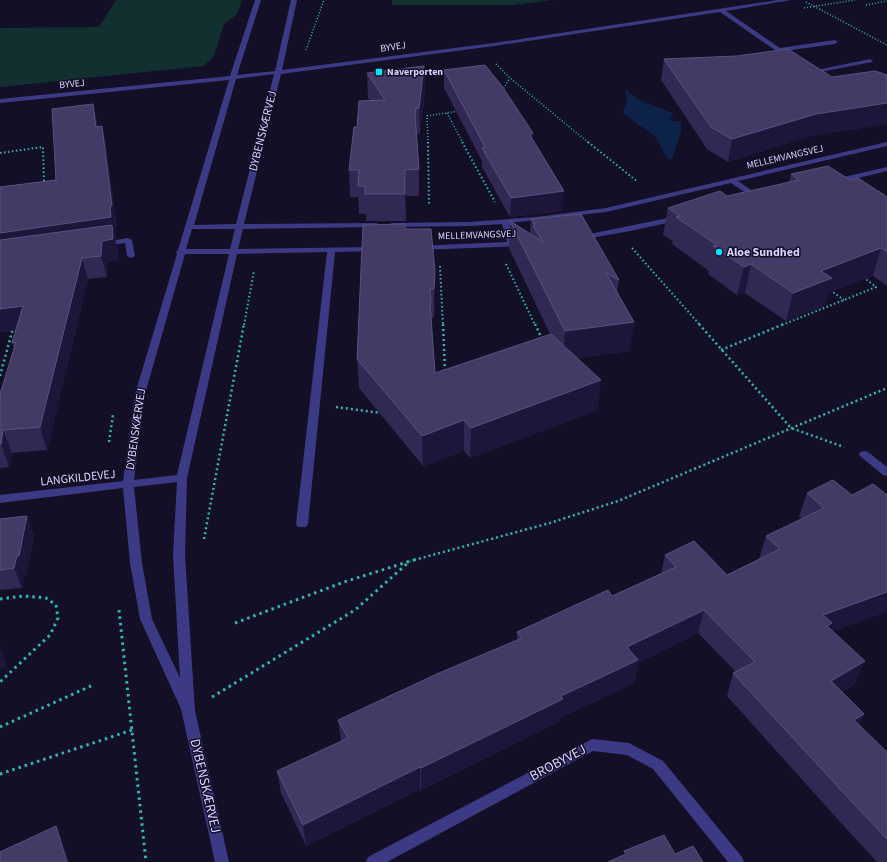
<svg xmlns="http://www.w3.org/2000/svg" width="887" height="862" font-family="'Source Sans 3',sans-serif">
	<rect width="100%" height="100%" fill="#130f26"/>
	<g fill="#12302f">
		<path d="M116,0H242L237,14L224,24L214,56L204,66L0,87V28L99,27Z"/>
		<path d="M392,0H553L513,5H392Z"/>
	</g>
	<path fill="#0c2248" d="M625,89L641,101L671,112L674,115L670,117L672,121H681V132L672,159H667L656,137L625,115L623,111L627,101Z"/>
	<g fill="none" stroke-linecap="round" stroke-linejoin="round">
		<g stroke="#2fb8b0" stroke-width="1.5" stroke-dasharray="1 2" stroke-linecap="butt">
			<path d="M806,2L887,45"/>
			<path d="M866,5L887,1"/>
			<path d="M804,8L855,0"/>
			<path d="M306,50L324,0"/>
			<path d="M496,64L510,78L589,143"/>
			<path d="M502,91L510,78"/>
			<path d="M447,113L463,143"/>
			<path d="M428,143L427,116L458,111"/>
		</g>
		<g stroke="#2fb8b0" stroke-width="2" stroke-dasharray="1.5 2.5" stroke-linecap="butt">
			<path d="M428,142L429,206"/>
			<path d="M462,142L495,202"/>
			<path d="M588,142L638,182"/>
			<path d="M0,153L43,147L44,184"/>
			<path d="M879,192L887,197"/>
			<path d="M632,248L700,325"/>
			<path d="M506,264L535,325"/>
			<path d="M440,266L443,325"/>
			<path d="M830,290L844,300"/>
			<path d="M244,325L254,271"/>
			<path d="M782,325L876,287L863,277"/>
		</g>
		<g stroke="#2fb8b0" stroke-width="2.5" stroke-dasharray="2 3" stroke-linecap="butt">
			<path d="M443,324L445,372"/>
			<path d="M535,324L542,339"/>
			<path d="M699,324L791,428L844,447"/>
			<path d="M721,350L784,324"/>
			<path d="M0,376L13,328"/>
			<path d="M336,407L381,413"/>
			<path d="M109,442L113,415"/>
			<path d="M204,539L244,324"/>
			<path d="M414,560L550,523L618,501L887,388"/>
		</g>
		<g stroke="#2fb8b0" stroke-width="3" stroke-dasharray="2.5 4" stroke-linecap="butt">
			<path d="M0,599L23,596L46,598L56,605L58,618L50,635L0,682"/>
			<path d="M119,610L146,862"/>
			<path d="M235,623L344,582L417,559"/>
			<path d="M212,697L355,610L410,561"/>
			<path d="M0,727L93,685"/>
			<path d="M0,774L132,730"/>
		</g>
		<g fill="#3d3a85" fill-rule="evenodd">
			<path d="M255,0H261L237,75L275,71L291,0H297L282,70L494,43L778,0H791L726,11L780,48L835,40L838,42L835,44L784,51L793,58L788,59L720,12L494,46L281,74L244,224L376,223L380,225L376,227L243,229L238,249L374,247L378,249L374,251L335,252L308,524L306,527H298L296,524L327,252L237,254L187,478L185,555L195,711L229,862H215L181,709L140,619L130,563L123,488L0,503V495L123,481L135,394L177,254L176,252L178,250L229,80L0,103V99L230,76ZM274,74L236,224L194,225L236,79ZM192,229H235L230,249H186ZM185,254H229L177,475L134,480L145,394ZM177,482L173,555L180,678L152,619L142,563L134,487Z"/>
			<path d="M870,59L873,61L872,62L810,74L807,72Z"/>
			<path d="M887,142V146L738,181L761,197V201H758L731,183L606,212L510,223L515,242H522L526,244L522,246L420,250H417V246L507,242L502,224L470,226L392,227L388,225L392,223L470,222L536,217L606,208Z"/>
			<path d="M887,167V171L834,184L830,182L831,180Z"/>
			<path d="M678,216H681V220L630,231L580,240L576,238L580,236Z"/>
			<path d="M128,238L132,240L135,256L131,258L127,256L125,243L103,246L99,244L103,242Z"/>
			<path d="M864,451L868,452L887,467V476L883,475L860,456L859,454L860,452Z"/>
			<path d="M592,739L629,743L663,761L742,857L744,862H728L653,769L627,755L593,751L387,862H366L368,857Z"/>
		</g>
	</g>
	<g fill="#312854">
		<path d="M664,59L832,77L887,75V124L811,136L728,162L707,149L661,80Z"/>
		<path d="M424,66L425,90L420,134H416L419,169V196H406V221H366V214H359L358,197H350L349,170L357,127L370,101L368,98L367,73Z"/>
		<path d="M444,70L533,133V140L562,211L510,217L482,167V161L444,88Z"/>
		<path d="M98,123V126H102L106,145L117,227H115L116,238H115L117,246L118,260L107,262V277L88,279L47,450L12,453L9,467L0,468V394L14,349L12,343L16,330L0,332V187L56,180Z"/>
		<path d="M791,174L850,180L887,197V286L873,276L828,293L824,306L786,321L745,293L737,295L708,274L709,271L672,244L673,241L663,235L668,208L727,196L789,182Z"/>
		<path d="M531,219L619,280L617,293L630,351L577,358L598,410L470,458L464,451L423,466L359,388L357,359L405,229L435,271V299L434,318H431L435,373L550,334L509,248L510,221L530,233Z"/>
		<path d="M833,480L832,631L855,684L842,692L864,714L859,725L887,752V862H877L842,824L727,696L733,673L736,672L698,633L638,663L634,683L560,718V721L421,790L420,789L306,846L281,793L277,771L341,741L338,720L517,641V632L612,596L661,573L665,555L727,575L759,559L766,536L802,519L799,516L807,493Z"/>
		<path d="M27,516L34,536L26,576H24L22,588L0,590V519Z"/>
	</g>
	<g fill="#1d163a">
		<path d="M424,66L425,90L420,134L419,108Z"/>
		<path d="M887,103V124L811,136L728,162L732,139L816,114Z"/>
		<path d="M93,104L98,123L100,146L96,127Z"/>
		<path d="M102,126L106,145L117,227H115L116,238H115L117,246L118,260L107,262V277L101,256L102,241L0,255V233L111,217Z"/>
		<path d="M533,133L532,152L530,135Z"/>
		<path d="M405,170L406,196V221L405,194Z"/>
		<path d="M564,191L562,211L510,217L511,198Z"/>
		<path d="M881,248L873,276L828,293L824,306L786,321L793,293L821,271Z"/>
		<path d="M82,258L88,279L47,450L40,427Z"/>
		<path d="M751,264L745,293L737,295L744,267Z"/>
		<path d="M435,271V299L434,318V289Z"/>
		<path d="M23,306L30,328L0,332V309Z"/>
		<path d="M634,322L630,351L563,360L565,331Z"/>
		<path d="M601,380L598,410L470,458L471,428Z"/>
		<path d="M464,420V451L423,466L422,436Z"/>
		<path d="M3,430L12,453L9,467L1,444Z"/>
		<path d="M27,516L34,536L26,576H24L22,588L14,568Z"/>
		<path d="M887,592V612L828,633L823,615Z"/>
		<path d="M704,610L698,633L638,663L634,683L560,718V721L421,790V768L561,696L627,647Z"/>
		<path d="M0,645L7,667L0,670Z"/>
		<path d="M865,661L855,684L822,704L831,681Z"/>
		<path d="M864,714L854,736V720Z"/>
		<path d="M420,767V789L306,846L303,825Z"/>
		<path d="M56,826L64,845L70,862H67Z"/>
	</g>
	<g fill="#433a66" stroke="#5a527e">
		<path d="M788,49L832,77L875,71L887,75V103L816,114L732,139L711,127L664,59L737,56Z"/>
		<path d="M485,65L502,86L533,133L530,135L564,191L511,198L482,148L485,147L444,70Z"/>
		<path d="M424,66L419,108H416L415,115L419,169L405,170V194H365V186H358L359,170H349L354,127H357L359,101L385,100L367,73Z"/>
		<path d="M93,104L96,127L102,126L112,206L110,207L111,217L0,233V187L56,180L52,109Z"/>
		<path d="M828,166L850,180L858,178L887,197V252L881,248L821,271L832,278L793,293L751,264L744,267L713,246L717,245L676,217L680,216L668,208L720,191L727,196L799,180L791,174Z"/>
		<path d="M581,214L619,280L606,273L634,322L565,331L510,221L543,242L533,226L535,225L531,219Z"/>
		<path d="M405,224V229H431L435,271L434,289H430L431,303H430L435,373L551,334L601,380L471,428L464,420L422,436L357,359L363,225Z"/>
		<path d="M112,225L113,239L102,241L101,256L82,258L40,427L3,430L1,444H0V394L16,342L12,343L23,306L0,309V240Z"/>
		<path d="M833,480L852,495L873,484L887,495V592L823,615L832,623L827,626L865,661L831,681L864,714L854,720L887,752V839L852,802L733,673L755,662L704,610L627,647L638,660L561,696L563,699L421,768L420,767L303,825L277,771L348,738L338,720L439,673L522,638L517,632L608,590L612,596L676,567L665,555L694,541L727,575L780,549L766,536L824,508L807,493Z"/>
		<path d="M27,516L19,556H17L14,568L0,570V519Z"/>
		<path d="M56,826L67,862H0V852Z"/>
		<path d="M664,835L675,854L693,846L703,862H608L626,854L624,851Z"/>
	</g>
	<g fill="#00e5ff" stroke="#130f26" stroke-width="1.5">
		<rect x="375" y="68" width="8" height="8" rx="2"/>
		<circle cx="719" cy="252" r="4"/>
	</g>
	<g text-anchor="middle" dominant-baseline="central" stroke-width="3" stroke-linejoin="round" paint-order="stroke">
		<g font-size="10" fill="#d9d4ff" stroke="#130f26">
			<text transform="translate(393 47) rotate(-8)">BYVEJ</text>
			<text transform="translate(72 84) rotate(-6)">BYVEJ</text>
			<text transform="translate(785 157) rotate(-13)">MELLEMVANGSVEJ</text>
			<text transform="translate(477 235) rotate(-2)">MELLEMVANGSVEJ</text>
		</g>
		<g font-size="10" font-weight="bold" fill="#d9d4ff" stroke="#130f26" text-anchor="start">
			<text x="387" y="72">Naverporten</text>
		</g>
		<g font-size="12" fill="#d9d4ff" stroke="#130f26">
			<text transform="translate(263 131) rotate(-76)">DYBENSKÆRVEJ</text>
			<text transform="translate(136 429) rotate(-82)">DYBENSKÆRVEJ</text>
			<text transform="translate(78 478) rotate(-6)">LANGKILDEVEJ</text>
		</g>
		<g font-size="12" font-weight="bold" fill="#d9d4ff" stroke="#130f26" text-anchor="start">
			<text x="727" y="252">Aloe Sundhed</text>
		</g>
		<g font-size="14" fill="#d9d4ff" stroke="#130f26">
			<text transform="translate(558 763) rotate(-28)">BROBYVEJ</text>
			<text transform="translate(205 786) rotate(77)">DYBENSKÆRVEJ</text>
		</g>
	</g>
</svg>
